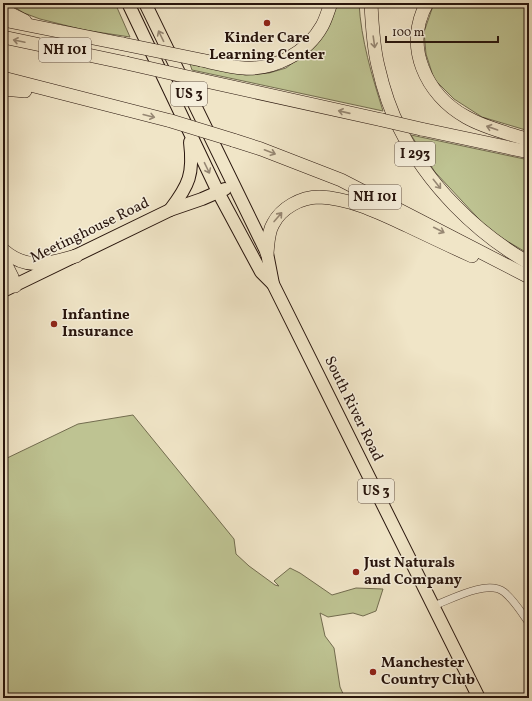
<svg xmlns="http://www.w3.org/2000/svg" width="532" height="701" font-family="Vollkorn,serif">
	<rect width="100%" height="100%" fill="#f0e5c7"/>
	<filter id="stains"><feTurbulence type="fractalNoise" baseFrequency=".005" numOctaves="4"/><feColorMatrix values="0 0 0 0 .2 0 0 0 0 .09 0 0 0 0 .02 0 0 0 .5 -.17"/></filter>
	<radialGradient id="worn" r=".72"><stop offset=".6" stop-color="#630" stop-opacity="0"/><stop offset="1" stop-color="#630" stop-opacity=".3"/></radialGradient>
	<g fill="#bec392" stroke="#726c4f">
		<path d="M8,3H115L130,37L84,30L40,19L24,13Z"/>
		<path d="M333,3H359C361,40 372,76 383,111L192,70L190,64L245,75L269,73L286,68L316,45Z"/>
		<path d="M434,3H529V131L482,117L454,99L434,79L426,54L424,32Z"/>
		<path d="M411,135L529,160V254L490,231L435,172Z"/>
		<path d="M133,415L234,539L236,554L249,566L275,585L279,586L274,581L290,568L300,573L332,595L356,588L383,589L376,611L363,616L353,613L328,617L320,613L325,636L334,648L340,687L345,698H3V460L78,424Z"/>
	</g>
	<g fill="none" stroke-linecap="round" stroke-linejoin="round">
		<g stroke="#59483b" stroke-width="8">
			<path id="minor" d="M433,606C450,600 487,579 504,592C514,600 521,612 529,623"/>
		</g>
		<g stroke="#27140c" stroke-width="14">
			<g id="primary">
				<path d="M128,3L218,192L261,272L273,284"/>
				<path d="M145,3L267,253L273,284L479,698"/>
				<path d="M170,210C189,185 194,174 190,142"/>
				<path d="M3,291L170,210L202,199L225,189"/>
			</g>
		</g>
		<g stroke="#27140c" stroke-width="14">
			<g id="motorway">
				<path d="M371,3C372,24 373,46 378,66C383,88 390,110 400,129C427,184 476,233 529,263"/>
				<path d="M427,3C403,46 426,95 466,117C485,128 508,133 529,140"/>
				<path d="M3,8L11,14L25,21"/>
				<path d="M3,20L123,44"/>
				<path d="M3,37L126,63"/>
				<path d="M201,60C215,63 230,67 244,68C274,70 307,53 322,26C326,19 328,11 331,3"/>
				<path d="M3,78L171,121"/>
				<path d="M201,80L382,120"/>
				<path d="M3,89L25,91"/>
				<path d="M421,129L529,152"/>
				<path d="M233,140L261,149L341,180L529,277"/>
				<path d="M3,250C27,271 48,264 76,256"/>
				<path d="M267,253C268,244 268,232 273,224C281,208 301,197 319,197C350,198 380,213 408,226C429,236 450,246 472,256"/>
				<path d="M3,259L12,277L15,286"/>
			</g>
		</g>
		<use href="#minor" stroke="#f5eedb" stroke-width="7"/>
		<use href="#primary" stroke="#f0e5c7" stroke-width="12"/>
		<use href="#motorway" stroke="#f0e5c7" stroke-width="13"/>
		<g stroke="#27140c" stroke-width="14" stroke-linecap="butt">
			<g id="motorway-bridge">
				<path d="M123,44L201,60"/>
				<path d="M126,63L201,80"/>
				<path d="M382,120L421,129"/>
				<path d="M171,121L233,140"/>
			</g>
		</g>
		<use href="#motorway-bridge" stroke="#f0e5c7" stroke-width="13"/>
	</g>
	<defs><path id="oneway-shaft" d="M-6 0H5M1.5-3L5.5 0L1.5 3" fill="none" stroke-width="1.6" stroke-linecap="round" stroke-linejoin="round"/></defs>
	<g stroke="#968773">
		<use href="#oneway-shaft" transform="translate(161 36) rotate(-116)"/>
		<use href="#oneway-shaft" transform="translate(19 41) rotate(-168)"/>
		<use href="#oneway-shaft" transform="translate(374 42) rotate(82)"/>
		<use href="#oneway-shaft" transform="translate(344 112) rotate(-167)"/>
		<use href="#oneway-shaft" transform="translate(149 116) rotate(14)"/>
		<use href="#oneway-shaft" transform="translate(492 128) rotate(-161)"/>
		<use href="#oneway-shaft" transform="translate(270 152) rotate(21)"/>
		<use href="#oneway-shaft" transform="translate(207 168) rotate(64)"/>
		<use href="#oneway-shaft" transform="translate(437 184) rotate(51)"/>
		<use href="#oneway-shaft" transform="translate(278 217) rotate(-49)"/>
		<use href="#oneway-shaft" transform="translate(439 230) rotate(27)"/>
	</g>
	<g fill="#8f2418" stroke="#f5eedb" stroke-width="1.5">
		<circle cx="267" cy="23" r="4"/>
		<circle cx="54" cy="324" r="4"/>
		<circle cx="356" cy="572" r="4"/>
		<circle cx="373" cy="672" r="4"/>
	</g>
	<g text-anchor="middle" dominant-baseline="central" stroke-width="3" stroke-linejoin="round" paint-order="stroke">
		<g fill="#f5eedb" stroke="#65554a" stroke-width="1">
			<rect x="39" y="38" width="52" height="24" rx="3"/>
			<rect x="171" y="82" width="36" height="24" rx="3"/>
			<rect x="395" y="142" width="40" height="24" rx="3"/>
			<rect x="349" y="185" width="52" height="24" rx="3"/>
			<rect x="358" y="479" width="36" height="24" rx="3"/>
		</g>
		<g font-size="14" font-weight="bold" fill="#27140c">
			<text x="65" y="50">NH 101</text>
			<text x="189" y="94">US 3</text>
			<text x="415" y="154">I 293</text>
			<text x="375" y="197">NH 101</text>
			<text x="376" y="491">US 3</text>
		</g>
		<g font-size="15" font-weight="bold" fill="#27140c" stroke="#f5eedb" text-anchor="start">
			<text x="267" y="38" text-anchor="middle">Kinder Care<tspan x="267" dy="17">Learning Center</tspan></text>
			<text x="62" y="315">Infantine<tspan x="62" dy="17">Insurance</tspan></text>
			<text x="364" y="563">Just Naturals<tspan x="364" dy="17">and Company</tspan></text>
			<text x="381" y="663">Manchester<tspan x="381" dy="17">Country Club</tspan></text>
		</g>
		<g font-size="15" fill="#27140c" stroke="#f5eedb">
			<text transform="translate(90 231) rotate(-26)">Meetinghouse Road</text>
			<text transform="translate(353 409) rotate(64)">South River Road</text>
		</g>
	</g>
	<rect width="532" height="701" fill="none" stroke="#f0e5c7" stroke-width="16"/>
	<rect x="4" y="4" width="524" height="693" fill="none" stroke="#27140c" stroke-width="2"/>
	<rect x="8" y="8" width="516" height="685" fill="none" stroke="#27140c"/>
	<path d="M386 36v6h112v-6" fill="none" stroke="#27140c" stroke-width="2"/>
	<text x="392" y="36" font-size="12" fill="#27140c" stroke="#f5eedb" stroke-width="3" paint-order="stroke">100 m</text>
	<rect width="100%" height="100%" filter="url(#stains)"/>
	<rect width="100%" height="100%" fill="url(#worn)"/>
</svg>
